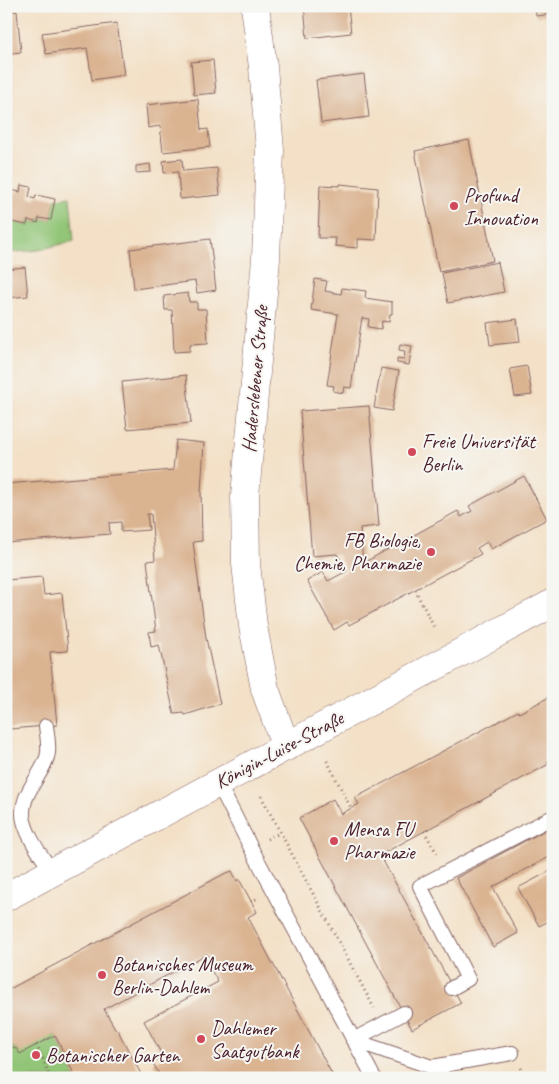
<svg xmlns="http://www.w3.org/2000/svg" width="559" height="1084" font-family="Caveat,sans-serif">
	<rect width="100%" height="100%" fill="#f6f6f2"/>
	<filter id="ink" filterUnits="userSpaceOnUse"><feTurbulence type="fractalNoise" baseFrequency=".02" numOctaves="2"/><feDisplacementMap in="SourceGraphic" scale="10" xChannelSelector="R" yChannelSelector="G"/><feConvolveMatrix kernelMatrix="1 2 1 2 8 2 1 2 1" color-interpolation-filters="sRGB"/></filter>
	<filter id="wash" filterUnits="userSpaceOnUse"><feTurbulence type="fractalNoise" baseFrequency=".0096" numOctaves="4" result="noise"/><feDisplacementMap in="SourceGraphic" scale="20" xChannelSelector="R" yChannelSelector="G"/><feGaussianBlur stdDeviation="1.12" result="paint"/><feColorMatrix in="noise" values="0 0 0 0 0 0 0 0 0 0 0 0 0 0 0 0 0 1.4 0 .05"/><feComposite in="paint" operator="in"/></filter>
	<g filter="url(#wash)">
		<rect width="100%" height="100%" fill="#f3e0c6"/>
		<g fill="#92c577" stroke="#6e7251">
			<path d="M70,197L74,241L38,250L6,253V221L27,225L28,220L38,223L39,218L51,220L55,199Z"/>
			<path d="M55,1035L76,1078H6V1044L17,1049Z"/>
		</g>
		<g id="blocks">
			<g fill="#dab391">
				<path d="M304,6H348L351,33L307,38Z"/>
				<path d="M535,6H553V14L536,16Z"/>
				<path d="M17,11L21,52L6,54V12Z"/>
				<path d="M117,23L124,75L92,80L87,48L46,54L42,33Z"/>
				<path d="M213,60L216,93L194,95L191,62Z"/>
				<path d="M364,74L369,117L321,123L316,80Z"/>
				<path d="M198,99L201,130L208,129L210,147L163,152L160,126L148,128L146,105Z"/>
				<path d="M469,140L493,261L439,272L415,151Z"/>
				<path d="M182,159L183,171L217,168L220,195L180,199L178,172L164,173L163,161Z"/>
				<path d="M150,164L151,172L136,173V166Z"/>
				<path d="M340,184L378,188L376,240L358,239V248L335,246L336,238H318L320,185L340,186Z"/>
				<path d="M21,185L31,187L29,197L35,199L36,195L55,199L51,220L39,218L38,223L28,220L27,225L6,221V189L20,192Z"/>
				<path d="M210,239L216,290L197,293L195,281L134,289L130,249Z"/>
				<path d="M498,262L504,292L448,303L442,273Z"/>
				<path d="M25,267L28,296L6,298V269Z"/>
				<path d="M315,279L327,281L325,291L341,294L342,288L366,291L365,298L392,302V314H390L389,322L382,321L381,329L368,327L369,319L362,318L351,388L344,387L343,393L333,391L334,386L327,385L338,314L311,310Z"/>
				<path d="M188,293L189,302H197V309H206L208,343L190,344V351L174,352L172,310H165L164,296Z"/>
				<path d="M517,319L520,342L490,345L487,323Z"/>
				<path d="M400,344L412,346L409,365L397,363V358L404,359L405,351L399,350Z"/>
				<path d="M527,366L532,395L515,397L510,369Z"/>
				<path d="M381,368L399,371L392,411L374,408Z"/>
				<path d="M186,375L191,423L127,429L122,382Z"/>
				<path d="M369,406L379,526L360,528L363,563L458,511L461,517L472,511L469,506L524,476L547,519L491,549L487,542L477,548L481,554L349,625L347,622L334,630L307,581L323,572L328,581L347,571L337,554L312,556L300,411Z"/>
				<path d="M176,440L204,443L201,491L202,541L193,542L206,638L220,704L185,715L184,713L174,714L159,645L151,647L149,632L156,631L147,561L155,560L151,514H147L149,530L121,532V522L109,523L110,534L6,543V484L173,470Z"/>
				<path d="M42,577L44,595L62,593L68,651L50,652L57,725L10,729L6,693V580Z"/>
				<path d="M553,695V759L547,762L549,764L380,855L461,1003L412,1029L299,818L333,799L341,814L359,804L355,798L518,711L519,713Z"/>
				<path d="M553,826V855L493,887L518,933L493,947L456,878Z"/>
				<path d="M232,871L237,881L239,879L257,912L248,917L334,1078H161L153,1063L163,1057L144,1021L218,982L207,963L211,961L207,954L104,1009L116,1030L117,1029L143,1078H76L55,1035L20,1054L17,1049L6,1044V991L224,874Z"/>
				<path d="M550,871L553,876V919L539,926L518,888Z"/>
			</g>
		</g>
	</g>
	<g filter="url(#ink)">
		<use href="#blocks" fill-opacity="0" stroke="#856361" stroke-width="1"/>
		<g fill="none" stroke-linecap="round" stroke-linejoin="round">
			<g stroke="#856361" stroke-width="16">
				<g id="lane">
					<path d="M46,726C47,734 49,745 48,753C45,774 17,795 24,821C29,840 42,856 52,872"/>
					<path d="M218,783L251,848L374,1078"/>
					<path d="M452,988L468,979L420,886L549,819"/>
					<path d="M353,1040L432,1067L445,1078"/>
					<path d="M353,1040L404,1013"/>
					<path d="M432,1067L512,1053"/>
				</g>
			</g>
			<g stroke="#856361" stroke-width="29">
				<path id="street" d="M255,6L263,67L270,150L266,259L245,496L246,564L253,626L265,689L286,747"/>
			</g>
			<g stroke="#856361" stroke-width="29">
				<path id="secondary" d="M6,897L553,603"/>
			</g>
			<g stroke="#856361" stroke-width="3" stroke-dasharray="1 4" stroke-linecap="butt">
				<path d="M415,590L435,629"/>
				<path d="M327,761L351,808"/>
				<path d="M261,796L374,1008"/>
				<path d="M424,831L439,857"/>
				<path d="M267,839L280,833"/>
				<path d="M251,902L258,898"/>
				<path d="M36,1045L44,1061L50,1078"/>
				<path d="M521,1068L526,1078"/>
			</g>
			<use href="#lane" stroke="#fff" stroke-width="14"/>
			<use href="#street" stroke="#fff" stroke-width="28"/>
			<use href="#secondary" stroke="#fff" stroke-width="28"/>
		</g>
	</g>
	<g fill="#d1495b" stroke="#f6f6f2" stroke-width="2">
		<circle cx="454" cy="206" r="5"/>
		<circle cx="412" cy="452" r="5"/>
		<circle cx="431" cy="552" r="5"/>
		<circle cx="334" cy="841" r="5"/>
		<circle cx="102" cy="975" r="5"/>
		<circle cx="201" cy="1039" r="5"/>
		<circle cx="36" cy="1055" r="5"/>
	</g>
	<g text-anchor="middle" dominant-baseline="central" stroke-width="4" stroke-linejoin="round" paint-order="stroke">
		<g font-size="20" fill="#4a1f2b" stroke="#f6f6f2" text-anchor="start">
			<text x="464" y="195">Profund<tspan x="464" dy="23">Innovation</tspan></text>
			<text x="422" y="441">Freie Universität<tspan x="422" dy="23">Berlin</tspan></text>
			<text x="421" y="540" text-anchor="end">FB Biologie,<tspan x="421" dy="23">Chemie, Pharmazie</tspan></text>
			<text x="344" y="829">Mensa FU<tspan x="344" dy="23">Pharmazie</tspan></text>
			<text x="112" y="964">Botanisches Museum<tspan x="112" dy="23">Berlin-Dahlem</tspan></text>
			<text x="211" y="1028">Dahlemer<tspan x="211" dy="23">Saatgutbank</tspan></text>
			<text x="46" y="1055">Botanischer Garten</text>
		</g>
		<g font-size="20" fill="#4a1f2b" stroke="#f6f6f2">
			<text transform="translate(255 379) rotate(-85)">Haderslebener Straße</text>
			<text transform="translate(279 750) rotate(-28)">Königin-Luise-Straße</text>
		</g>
	</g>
	<rect width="559" height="1084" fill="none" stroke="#f6f6f2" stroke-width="25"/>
</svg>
